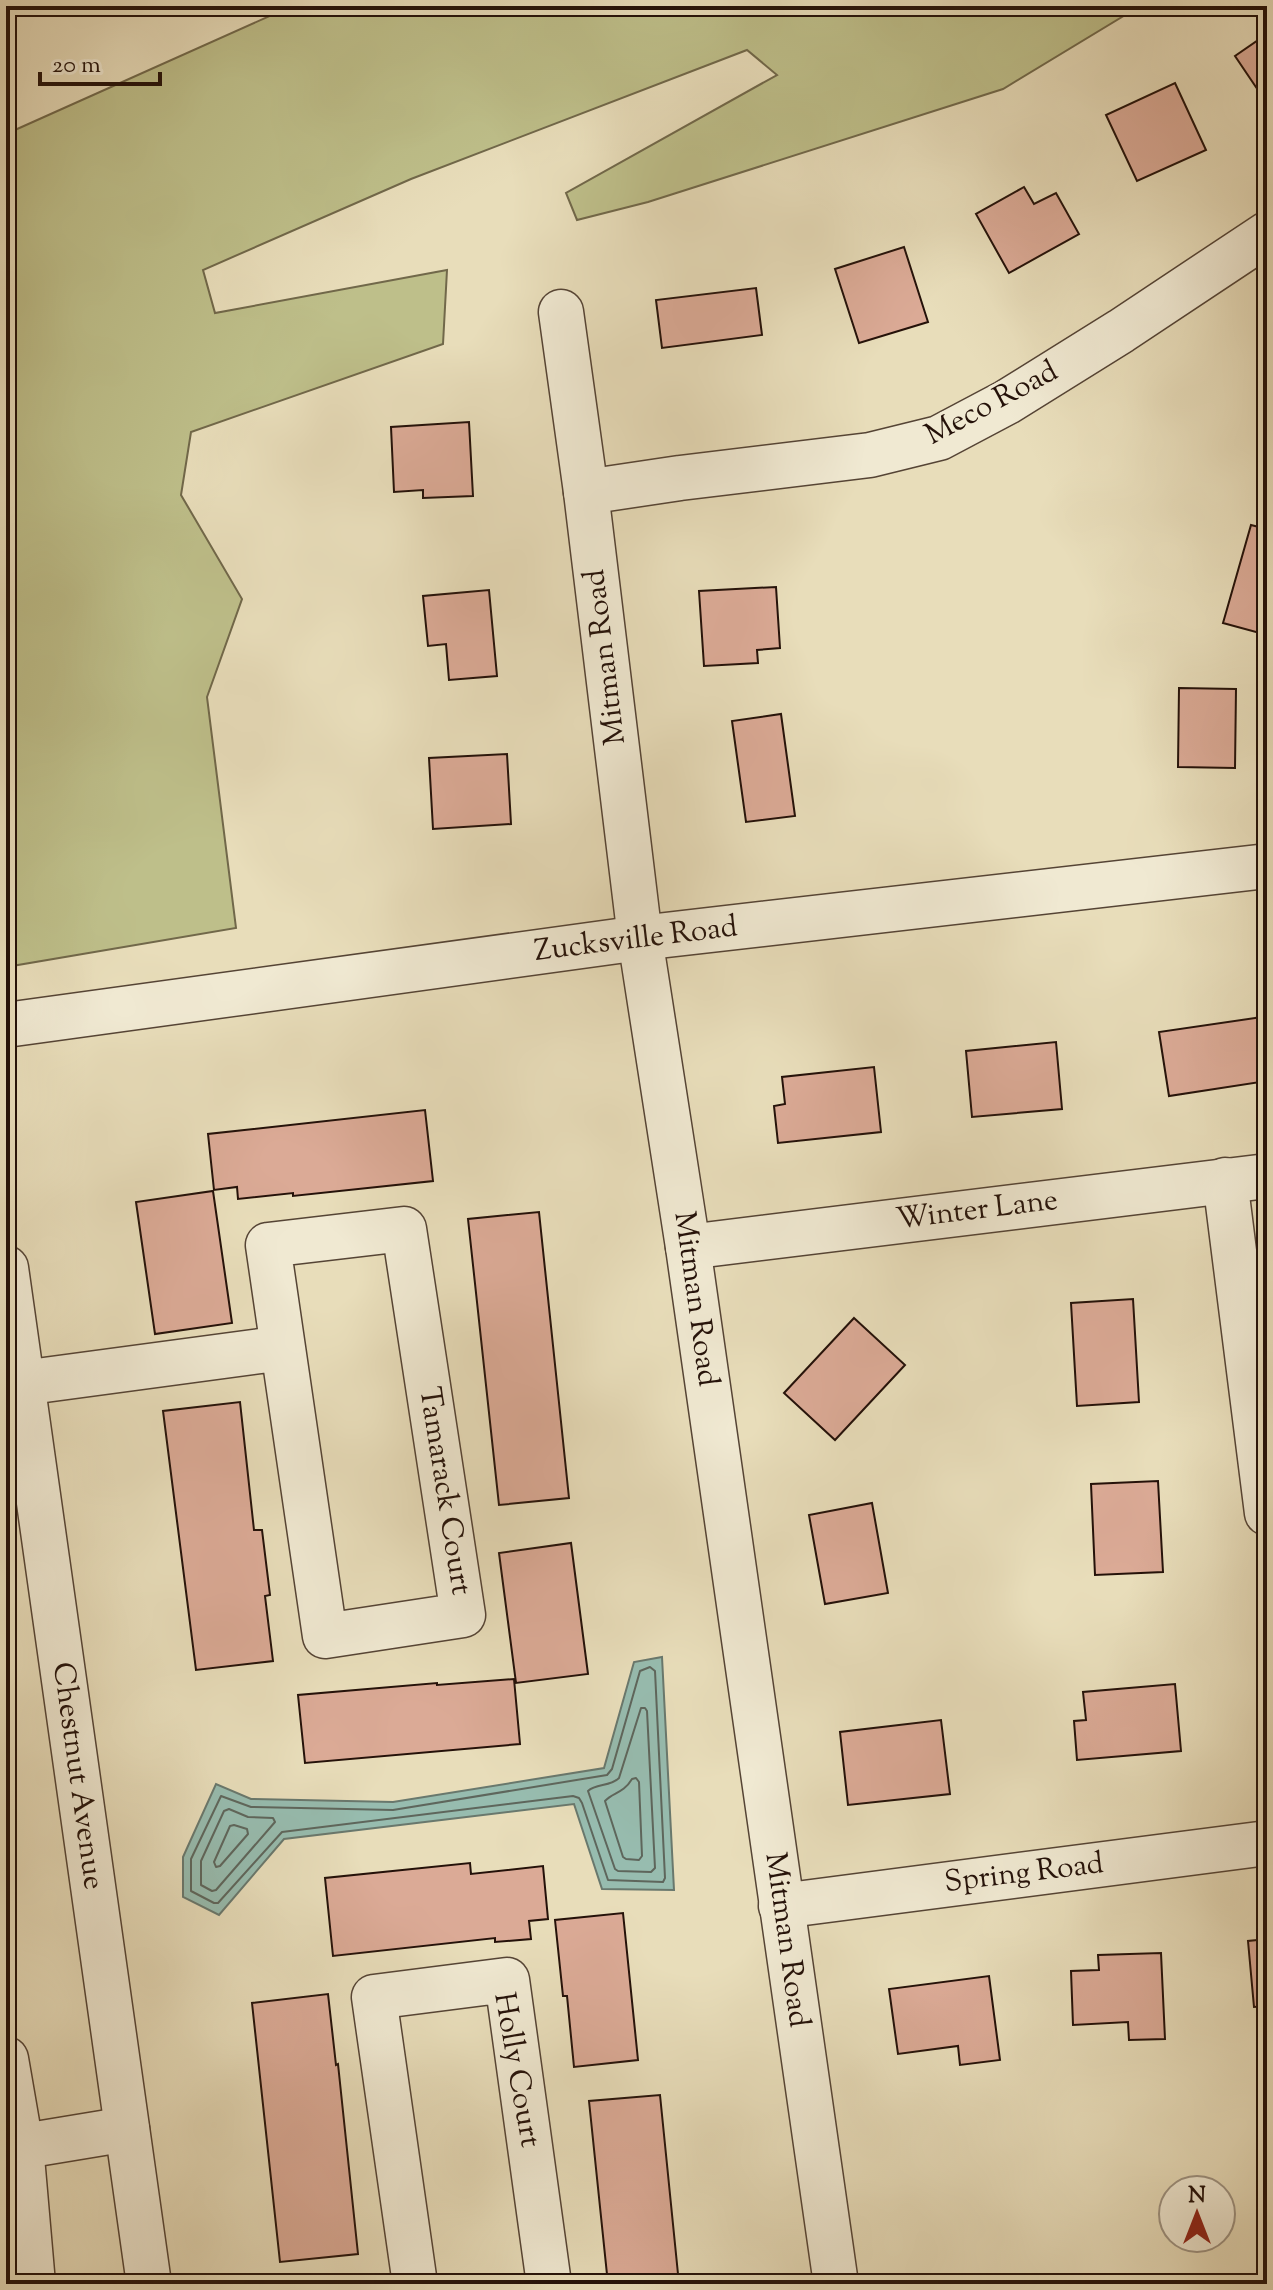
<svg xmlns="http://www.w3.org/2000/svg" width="1273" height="2290" font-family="'Sorts Mill Goudy',serif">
	<rect width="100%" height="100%" fill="#e8ddba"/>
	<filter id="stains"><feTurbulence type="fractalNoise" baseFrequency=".0025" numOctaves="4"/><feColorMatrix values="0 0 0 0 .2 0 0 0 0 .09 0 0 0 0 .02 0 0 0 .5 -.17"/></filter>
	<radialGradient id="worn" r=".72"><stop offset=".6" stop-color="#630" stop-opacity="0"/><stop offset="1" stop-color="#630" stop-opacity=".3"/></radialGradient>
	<path fill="#bebf8a" stroke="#71684a" stroke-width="2" d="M292,6H1140L1003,89L648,202L577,220L566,193L777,75L747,50L411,179L203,270L215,313L447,270L443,344L191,432L181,495L242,599L207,697L236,928L6,967V134Z"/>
	<path fill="#97bcaf" stroke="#69786d" stroke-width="2" d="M662,1657L674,1890L602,1889L574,1804L284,1839L219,1915L183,1897V1857L216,1784L251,1799L393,1802L604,1768L634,1662Z"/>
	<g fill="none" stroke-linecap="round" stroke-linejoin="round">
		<g stroke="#5e665c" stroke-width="2">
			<path d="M650,1667L655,1671L665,1878L663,1882L608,1880L582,1803L579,1798L573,1796L282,1832L218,1903H214L191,1891V1859L221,1796L251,1807L393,1810L607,1775L612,1769L640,1671Z"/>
			<path d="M641,1708H645L647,1711L655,1868L651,1872L618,1871L615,1869L588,1791C596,1783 610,1787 619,1778Z"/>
			<path d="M636,1778L639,1782L642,1856L639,1860L626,1859L623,1857L605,1801C613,1792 623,1794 632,1779Z"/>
			<path d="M229,1809L248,1817L273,1818L275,1822L216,1890L212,1891L201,1885V1861L224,1811Z"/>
			<path d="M234,1825L247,1829L248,1834L220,1866L216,1867L214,1862L230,1826Z"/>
		</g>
	</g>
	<g fill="#dbaa96" stroke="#241109" stroke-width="2">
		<path d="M1267,34V101L1266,102L1235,56Z"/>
		<path d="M1175,83L1206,150L1137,181L1106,115Z"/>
		<path d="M1024,187L1034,204L1056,193L1079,234L1009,273L976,214Z"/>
		<path d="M904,247L928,322L859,343L835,269Z"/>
		<path d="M756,288L762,335L662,348L656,300Z"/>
		<path d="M469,422L473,496L423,498V490L394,492L391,427Z"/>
		<path d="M1251,525L1267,529V635L1223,623Z"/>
		<path d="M776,587L780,648L757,650L758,663L704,666L699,591Z"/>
		<path d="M489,590L497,676L449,680L446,644L428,646L423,596Z"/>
		<path d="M1179,688L1236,689L1235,768L1178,767Z"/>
		<path d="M781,714L795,816L746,822L732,721Z"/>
		<path d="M507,754L511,824L433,829L429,758Z"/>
		<path d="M1262,1017L1267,1047V1081L1169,1096L1159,1032Z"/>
		<path d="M1056,1042L1062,1109L972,1117L966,1051Z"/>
		<path d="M874,1067L881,1132L778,1143L774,1106L785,1104L782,1077Z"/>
		<path d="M425,1110L433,1181L293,1196V1193L238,1199L237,1187L214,1190L208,1134Z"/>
		<path d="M213,1191L232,1323L155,1334L136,1202Z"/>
		<path d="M539,1212L569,1498L499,1505L468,1219Z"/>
		<path d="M1133,1299L1139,1402L1077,1406L1071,1303Z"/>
		<path d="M854,1318L905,1365L835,1440L784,1393Z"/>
		<path d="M240,1402L254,1530H262L270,1595L265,1596L273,1661L196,1670L163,1411Z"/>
		<path d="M1158,1481L1163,1572L1095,1575L1091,1484Z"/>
		<path d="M872,1503L888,1593L825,1604L809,1515Z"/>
		<path d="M571,1543L588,1674L516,1683L499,1553Z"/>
		<path d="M514,1679L520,1744L305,1763L298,1695L437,1683V1685Z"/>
		<path d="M1175,1684L1181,1751L1077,1760L1074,1721L1086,1720L1083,1692Z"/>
		<path d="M941,1720L950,1794L848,1805L840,1732Z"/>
		<path d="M470,1863L471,1874L543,1866L548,1919L529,1921L531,1939L495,1942V1938L333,1956L325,1878Z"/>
		<path d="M623,1913L638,2060L574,2067L567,1996H563L555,1920Z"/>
		<path d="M1267,1939V2006L1254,2007L1248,1941Z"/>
		<path d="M1161,1953L1165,2039L1129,2040L1128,2022L1073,2025L1071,1971L1099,1970L1098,1955Z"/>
		<path d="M989,1976L1000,2060L960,2065L958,2046L898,2054L889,1989Z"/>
		<path d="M328,1994L336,2065L338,2064L358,2254L280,2262L252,2003Z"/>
		<path d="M660,2095L679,2284H608L589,2101Z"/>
	</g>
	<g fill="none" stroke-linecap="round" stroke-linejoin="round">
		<g stroke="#554435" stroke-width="47">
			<g id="minor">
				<path d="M561,312L586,492L640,938L688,1247L836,2284"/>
				<path d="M586,492L680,478L870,455L939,438L1007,402L1121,331L1267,234"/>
				<path d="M6,1025L640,938L1267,866"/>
				<path d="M1225,1180L1267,1513"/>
				<path d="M688,1247L1267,1176"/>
				<path d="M6,1268L149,2284"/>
				<path d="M22,1383L283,1348L268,1245L404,1229L463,1615L325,1636L283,1348"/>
				<path d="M781,1906L1267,1843"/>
				<path d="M6,2059L21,2146L33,2284"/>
				<path d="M6,2149L127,2129"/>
				<path d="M415,2284L374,1997L507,1980L549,2284"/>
			</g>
		</g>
		<use href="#minor" stroke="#f0e9d2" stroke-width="44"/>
	</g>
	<g text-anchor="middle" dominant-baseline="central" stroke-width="6" stroke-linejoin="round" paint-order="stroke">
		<g font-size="30" fill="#241109" stroke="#f0e9d2">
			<text transform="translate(992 404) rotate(-28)">Meco Road</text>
			<text transform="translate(606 657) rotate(-97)">Mitman Road</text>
			<text transform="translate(636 940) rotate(-7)">Zucksville Road</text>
			<text transform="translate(977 1211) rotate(-7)">Winter Lane</text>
			<text transform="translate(695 1299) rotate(82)">Mitman Road</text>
			<text transform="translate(444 1491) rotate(81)">Tamarack Court</text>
			<text transform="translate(77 1776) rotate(82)">Chestnut Avenue</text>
			<text transform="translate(1024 1874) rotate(-7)">Spring Road</text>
			<text transform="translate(786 1940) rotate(82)">Mitman Road</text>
			<text transform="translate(516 2070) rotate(80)">Holly Court</text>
		</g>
	</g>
	<rect width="1273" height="2290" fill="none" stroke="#e8ddba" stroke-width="32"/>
	<rect x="8" y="8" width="1257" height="2274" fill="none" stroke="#241109" stroke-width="4"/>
	<rect x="16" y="16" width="1241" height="2258" fill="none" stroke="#241109" stroke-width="2"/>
	<g transform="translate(1197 2214)"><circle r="38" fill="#f0e9d2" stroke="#9e9382" stroke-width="2"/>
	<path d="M0-6L14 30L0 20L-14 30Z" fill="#8f2418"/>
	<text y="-12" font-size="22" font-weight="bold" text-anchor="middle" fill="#241109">N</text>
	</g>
	<path d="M40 72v12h120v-12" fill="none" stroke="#241109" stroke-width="4"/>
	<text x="52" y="72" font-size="24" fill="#241109" stroke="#f0e9d2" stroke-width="6" paint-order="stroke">20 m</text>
	<rect width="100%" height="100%" filter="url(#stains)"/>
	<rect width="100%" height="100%" fill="url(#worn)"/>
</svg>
